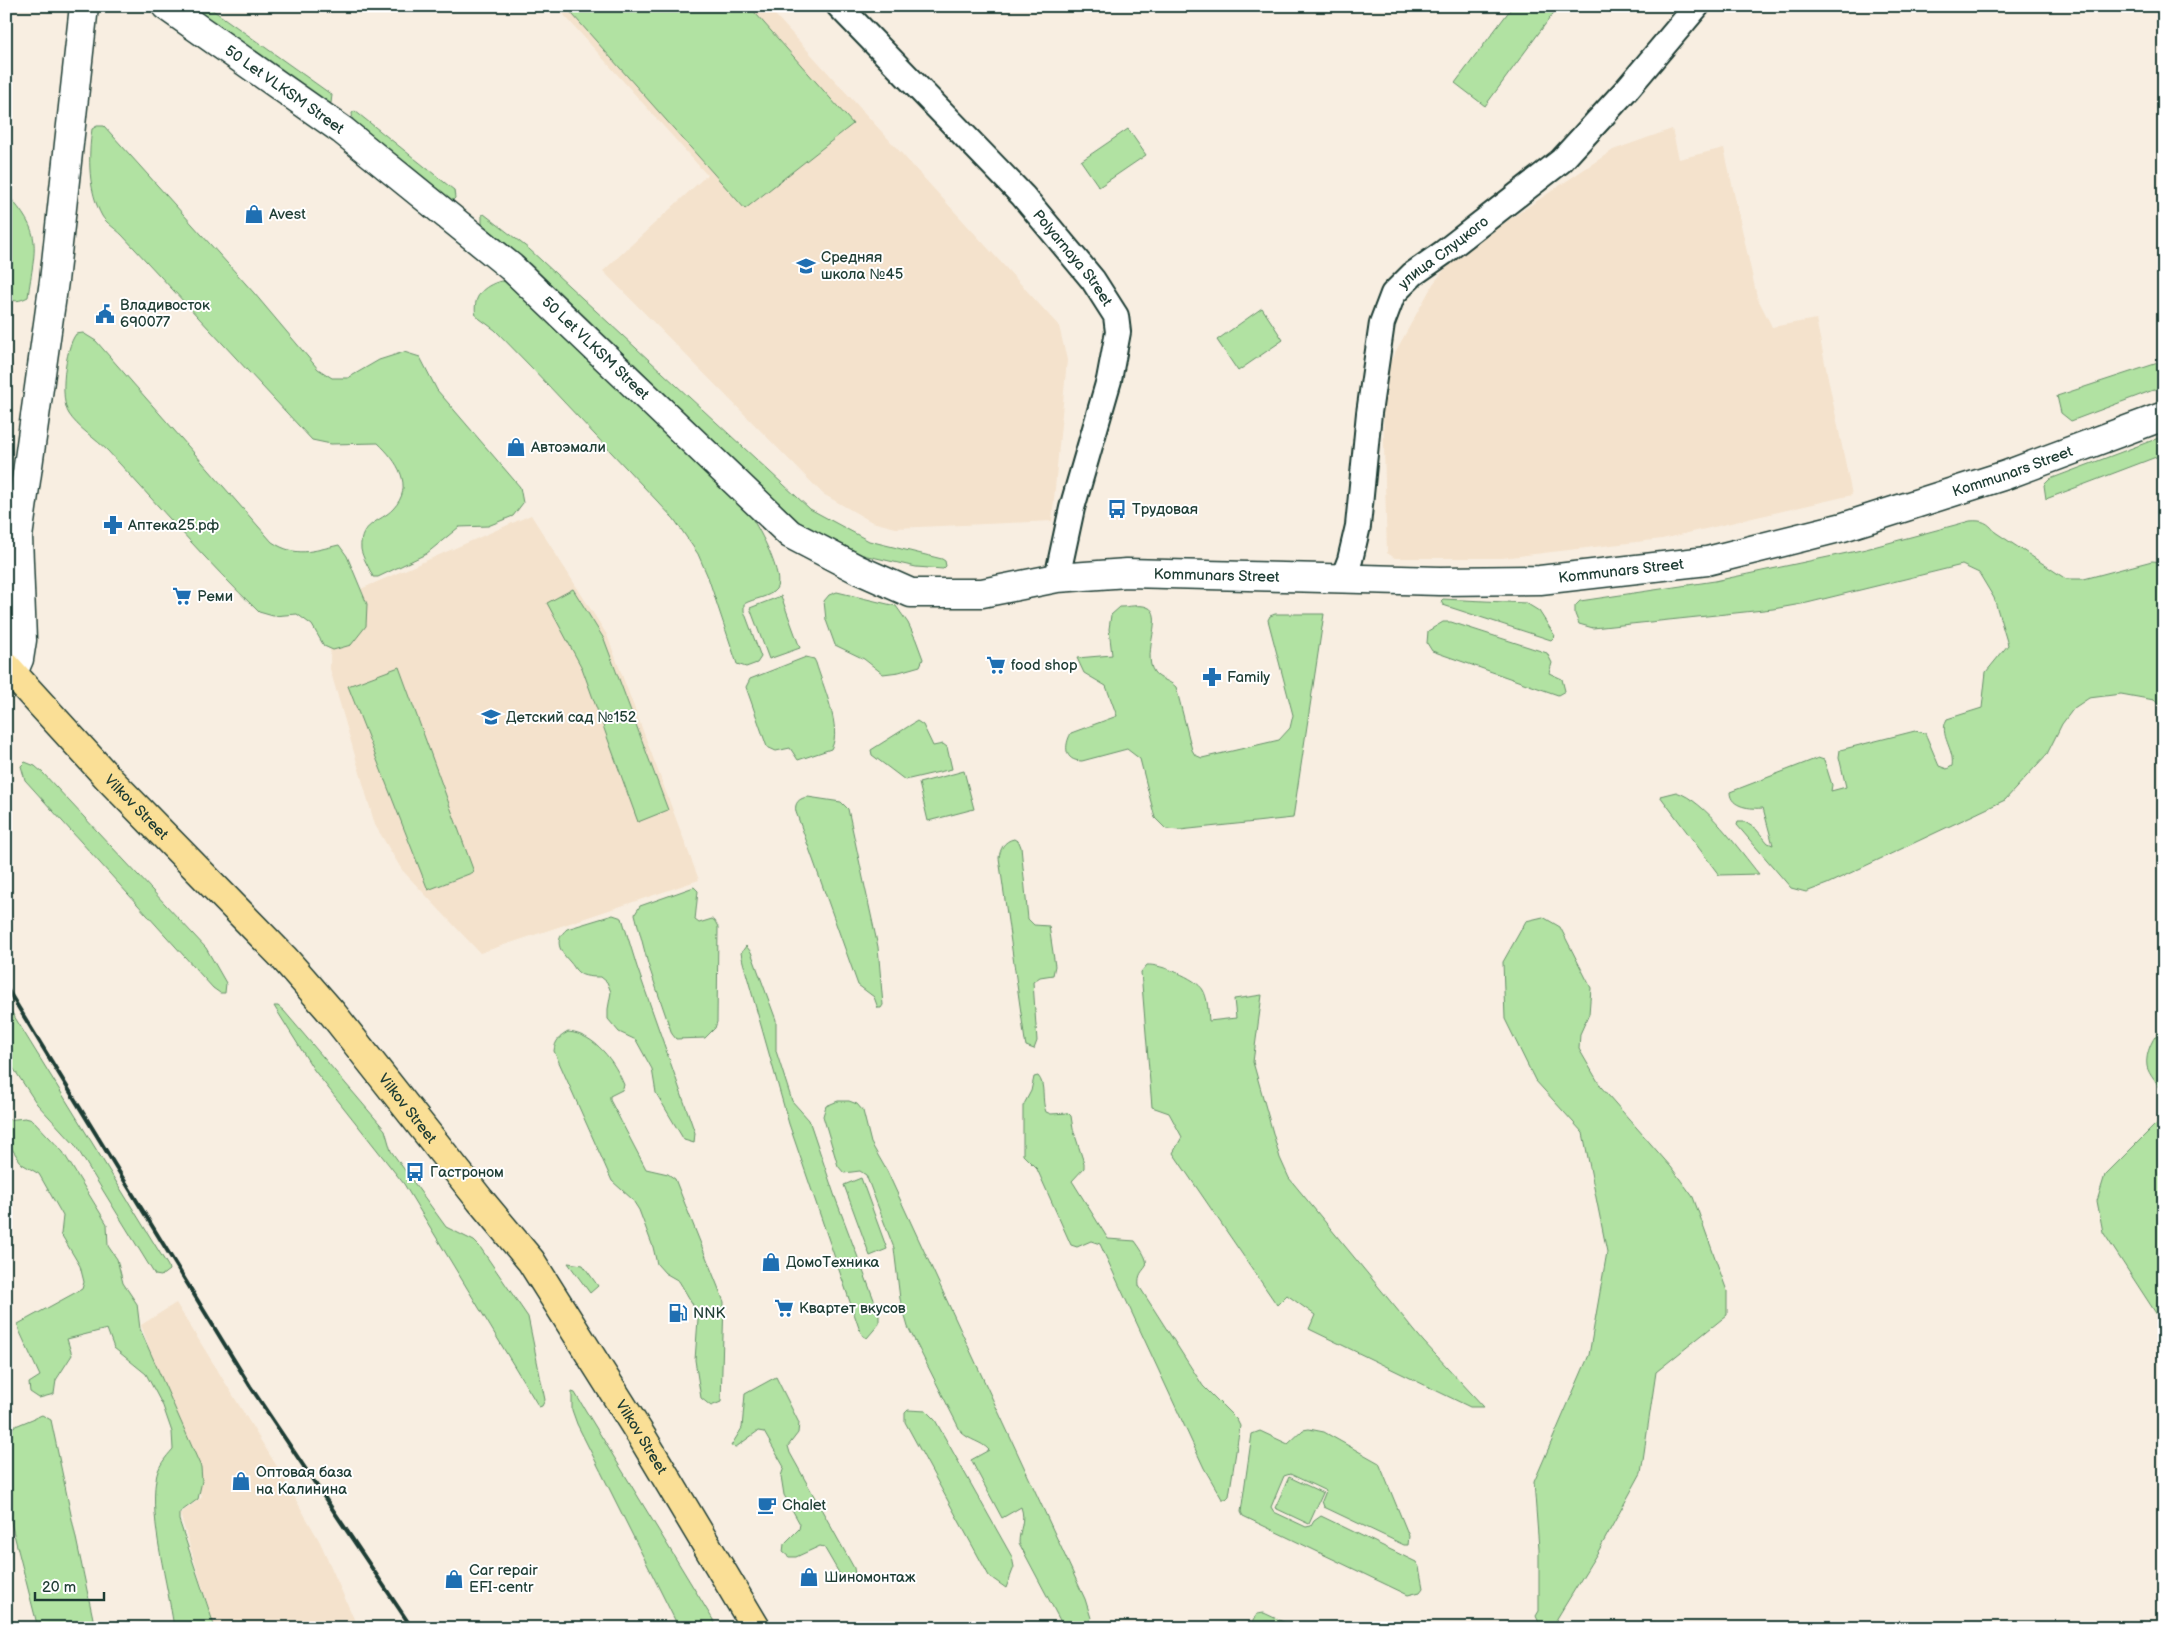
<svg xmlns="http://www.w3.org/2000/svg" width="2170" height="1634" font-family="'Balsamiq Sans',sans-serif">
	<rect width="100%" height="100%" fill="#f8eee1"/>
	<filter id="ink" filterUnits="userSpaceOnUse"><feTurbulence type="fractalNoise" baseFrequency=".02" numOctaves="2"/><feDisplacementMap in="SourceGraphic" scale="10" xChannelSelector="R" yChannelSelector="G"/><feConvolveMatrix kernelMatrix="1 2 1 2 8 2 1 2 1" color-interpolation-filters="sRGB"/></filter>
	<g filter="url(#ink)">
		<g fill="#f4e2cc">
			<path d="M556,6H767L1059,326L1067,360L1052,521L896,528L872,522L823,494L603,271L707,175Z"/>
			<path d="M1672,129L1679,159L1724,148L1757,297L1772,327L1816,319L1852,495L1662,539L1502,558H1395L1387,553L1382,376L1433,284L1456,255L1613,150Z"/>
			<path d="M531,515L607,635L699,880L480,953L402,870L375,825L330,669L331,602Z"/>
			<path d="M176,1303L276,1465L320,1542L358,1628H215L180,1514L202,1497L141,1325Z"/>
		</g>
		<g fill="#b1e2a2" stroke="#68906b">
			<path d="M188,6H207L332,95L331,103L328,104Z"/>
			<path d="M565,6H749L853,124L745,209Z"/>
			<path d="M1513,6H1549L1555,11L1485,106L1455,83Z"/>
			<path d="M355,111L454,190L455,198L452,201L449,199L353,123L352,113Z"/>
			<path d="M97,126H104L254,293L318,369L332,378H348L379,360L404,352L420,357L437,390L520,487L523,503L513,516L488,526L459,527L426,554L378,577H373C370,569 362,557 361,549C359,523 381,522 393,509C415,486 397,461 378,443L331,444L312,440L122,235C116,229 106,223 102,216C88,191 88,157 92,129Z"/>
			<path d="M1128,129L1146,155L1099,187L1081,161Z"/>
			<path d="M6,193C44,235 35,245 28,297C20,301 13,303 6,297Z"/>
			<path d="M484,214L529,249L810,509L869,541L942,559L945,561L946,566L943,569L916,567L863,555L799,522L524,258L482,224V215Z"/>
			<path d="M501,281L511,282L751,517C759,528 785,577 776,589C769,598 754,598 744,604V611L761,657L757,663L746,667L737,664L708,577L698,554L674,519L532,368L495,330L476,316C472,297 483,286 501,281Z"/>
			<path d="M1262,308L1283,340L1238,371L1217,340Z"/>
			<path d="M83,333L96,341L272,542C297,558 312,551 339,545L347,556L367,604L366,626L351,645L333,650L324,646L312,625L297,614L273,616L259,612C206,561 158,505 108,451C97,440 77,427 69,414C59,399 65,348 76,334Z"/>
			<path d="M2164,361V386L2071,421L2061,413L2057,396Z"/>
			<path d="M2164,436V454L2046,499L2044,485L2050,479Z"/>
			<path d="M1970,521C1982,520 1988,522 1995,532L2066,579H2084L2152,561L2164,562V708L2154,700L2121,694L2089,698L2074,708L2062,724L2047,754L2005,800L1827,884L1806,892L1791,888L1737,825L1738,822H1745L1756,829L1768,843L1773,845L1763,808C1752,809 1730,808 1730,792L1818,758L1824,760L1832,785L1831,791L1846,787L1839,757L1840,750L1915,731L1925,733L1939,766L1947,769L1952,766C1955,749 1938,735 1947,719L1982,708L1986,672L2008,645L1994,598L1979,573L1962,565L1807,603L1773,609L1593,628L1579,624L1575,614V606L1580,601L1715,581L1866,549Z"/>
			<path d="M573,589L604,639L668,810L638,822L582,668L547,603Z"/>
			<path d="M837,592L896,606L908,623L916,640L923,659L920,666L899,672L883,674L864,659L835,645L826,620L824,601L829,595Z"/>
			<path d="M781,596L800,648L769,659L750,608Z"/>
			<path d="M1443,599L1526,603L1539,611L1555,636L1551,640L1443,605L1441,601Z"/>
			<path d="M1120,607C1128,607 1140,604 1147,607C1166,613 1141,653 1154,672C1160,680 1169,680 1176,687L1192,750L1195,755L1202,758L1279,740L1290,728L1293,715L1268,620L1270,616L1275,614H1324L1293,818L1180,830L1166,829L1155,818L1140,759L1127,749L1082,761C1064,761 1064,746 1071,733L1117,716L1106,686L1084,673L1077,658L1112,655L1109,629L1111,615Z"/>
			<path d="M1443,622H1451L1547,653L1552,663L1549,673L1562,679L1565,691L1558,695L1432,651L1427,643L1428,631Z"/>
			<path d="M806,657L814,659L816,663C822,684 843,729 831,749L798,760L790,748L776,751L767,747L746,687L750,679Z"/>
			<path d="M399,667L474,872L428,890L348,686Z"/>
			<path d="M917,721L923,725L933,746L943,744L947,747L952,769L905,780L872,755L871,750Z"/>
			<path d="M25,762L35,766L43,773L206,948L226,983L225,993H220L213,988L25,780L21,766Z"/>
			<path d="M964,771L974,809L928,821L919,783Z"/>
			<path d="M1676,792C1706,801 1739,850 1759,874L1719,875L1660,796Z"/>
			<path d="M808,797L841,802L848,809L878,947L883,1005L881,1008H878L874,997L858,985L796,812C794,803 799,798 808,797Z"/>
			<path d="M1014,839L1019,842L1021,847L1028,919L1034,925L1049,926L1055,966L1053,975L1040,977L1033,982L1037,1041L1034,1049L1026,1046L1025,1041L999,858C1000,849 1004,841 1014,839Z"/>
			<path d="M694,887L698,891L695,920L699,923L712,919L715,921L718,927L717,1022L715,1028L705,1038L676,1039L672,1034L648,964L635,914L640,906Z"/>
			<path d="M613,915L622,918L637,967L695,1133L694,1143L684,1140L656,1093L652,1069L636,1040L619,1032L608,1019V1009L611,992L607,982L601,977C594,977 583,977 578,972C575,970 573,965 570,962C560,951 553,941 567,929Z"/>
			<path d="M1543,917L1560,927L1591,988L1589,1014L1580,1034L1579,1049L1601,1087L1671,1167L1693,1197L1727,1291V1315L1656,1372L1641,1473L1599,1550L1553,1625H1540L1536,1616L1539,1611V1549L1534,1482L1589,1355L1607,1252L1583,1133L1535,1080L1505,1019L1503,962L1526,921Z"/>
			<path d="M746,946L751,952L776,1020V1051L792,1101L809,1120L835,1197L879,1313V1324L867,1338L863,1336L860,1331L789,1124L743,962L741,953Z"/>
			<path d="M1147,965C1160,964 1196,978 1203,990C1208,999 1208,1011 1209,1021L1236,1018L1234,999L1262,995L1253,1062L1280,1158L1289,1178L1423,1341L1484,1407H1470L1309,1329L1315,1315L1287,1295L1277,1305L1173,1153L1182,1137L1169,1113L1152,1107L1141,972Z"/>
			<path d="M6,1003L168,1266L169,1270L161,1276L155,1275L75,1145L37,1104L6,1057Z"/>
			<path d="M274,1006H278L284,1011L385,1130L391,1151L446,1227L474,1241L480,1247L528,1317L545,1400L542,1406L539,1407L404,1184L314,1070Z"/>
			<path d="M2164,1028V1093C2159,1086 2148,1074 2147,1066C2145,1054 2153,1034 2164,1028Z"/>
			<path d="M568,1032C595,1034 615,1062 624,1085L622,1090L610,1096V1100L646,1169L668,1174L675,1179L724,1302L721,1402L711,1406L701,1398L695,1360L698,1319L692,1303L679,1281L665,1273L657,1264L653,1247L639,1210L632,1199L612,1181L554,1051C555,1041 559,1037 568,1032Z"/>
			<path d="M1038,1076C1046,1084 1041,1101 1046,1112L1051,1114L1068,1113L1071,1116L1073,1129L1084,1163V1168L1072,1181L1074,1184L1108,1239L1135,1241C1160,1275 1136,1262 1139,1286L1203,1386L1237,1420L1240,1426L1229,1496L1226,1499H1222L1204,1468L1100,1244L1091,1241L1077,1247L1071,1245L1037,1169L1023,1155V1106L1031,1091L1034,1077Z"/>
			<path d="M838,1101H849L857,1104L863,1111L871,1143L887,1171L1085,1599L1091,1618L1086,1628H1064L1019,1543C1019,1530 1026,1521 1021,1507L1002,1518L971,1460L989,1450C981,1441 970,1441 961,1432L908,1327L900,1299L894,1248L866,1175L860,1171L844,1173L838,1166L823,1116L826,1106Z"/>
			<path d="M2164,1116V1322L2161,1321L2103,1232L2097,1201L2105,1175Z"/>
			<path d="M25,1118L33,1120L63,1152L107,1224L108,1246L117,1259L123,1283L137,1304L140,1329L201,1467L202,1481L198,1499L179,1513V1520L215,1628H174C168,1583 149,1522 156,1479C158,1466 165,1458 173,1449L172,1432L163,1406L146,1374L114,1348L107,1329L67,1339L72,1355L56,1380L54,1394L39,1398L30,1392L29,1383L40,1376L19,1330L18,1324L82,1289L84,1282L80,1266L61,1234L63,1216L39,1174L22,1164L6,1140V1120Z"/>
			<path d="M861,1178L887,1249L870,1256L844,1185Z"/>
			<path d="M568,1263L583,1265L598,1286L590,1293Z"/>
			<path d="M776,1377L799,1423L798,1433L788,1446L790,1453L854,1568L855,1575L852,1579L842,1578L824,1547L820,1546L796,1557H789L783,1552L784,1544L799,1529L800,1524L784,1495L781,1476L784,1467L764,1432L758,1431L736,1447L731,1446L742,1428L745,1394Z"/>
			<path d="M572,1392L575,1393L718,1628H679L577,1424L572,1410Z"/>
			<path d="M908,1410L926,1411L935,1420L1012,1557L1014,1567L1006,1588L989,1576L905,1422V1413Z"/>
			<path d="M42,1415L51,1420L95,1628H38L6,1503V1430Z"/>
			<path d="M1309,1429L1324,1432L1379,1463L1409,1536L1408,1545H1404L1324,1507L1322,1501L1326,1491L1290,1474L1284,1476L1271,1507L1274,1512L1306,1527L1311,1526L1314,1521L1321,1516L1416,1562L1419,1567L1423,1588L1420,1592L1408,1595L1243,1516L1241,1512L1252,1434L1260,1431L1288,1444L1303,1430Z"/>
			<path d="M1289,1477L1323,1493L1309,1524L1275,1508Z"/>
			<path d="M1264,1613L1296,1628H1250L1257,1614Z"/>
		</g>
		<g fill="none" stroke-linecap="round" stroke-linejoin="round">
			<g stroke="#1f3d34" stroke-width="28">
				<g id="street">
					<path id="s1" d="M839,6L1023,196L1093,280L1116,316L1118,332L1109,380L1072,508L1057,578"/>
					<path id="s2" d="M1343,578L1350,560L1358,526L1369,413L1382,323L1393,294L1413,274L1443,253L1561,161L1627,89L1697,6"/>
				</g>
			</g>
			<g stroke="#1f3d34" stroke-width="31">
				<g id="secondary">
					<path id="s3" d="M166,6L342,130L511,267L790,534L857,569L911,593H982L1057,578L1127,573L1440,581L1540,580L1707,561L1843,527L2006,475L2164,416"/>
					<path d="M13,673L19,659L22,640L18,537L54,281L84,6"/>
				</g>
			</g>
			<g stroke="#1f3d34" stroke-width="31">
				<g id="primary">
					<path id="s4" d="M6,666L111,781L284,958L333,1014L480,1200L531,1261L642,1437L756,1628"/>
				</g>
			</g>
			<use href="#street" stroke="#fff" stroke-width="24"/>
			<use href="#secondary" stroke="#fff" stroke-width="28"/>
			<use href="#primary" stroke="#fadf96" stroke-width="28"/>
			<path stroke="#1f3d34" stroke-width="4" d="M6,987L250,1386L412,1628"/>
		</g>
	</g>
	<defs>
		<g id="shop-bare" transform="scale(1.5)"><path d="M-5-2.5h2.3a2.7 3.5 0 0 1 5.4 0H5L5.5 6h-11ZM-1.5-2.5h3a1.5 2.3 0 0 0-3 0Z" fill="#1f6fb2" stroke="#fff" stroke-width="2.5" paint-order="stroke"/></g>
		<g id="school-bare" transform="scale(1.5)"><path d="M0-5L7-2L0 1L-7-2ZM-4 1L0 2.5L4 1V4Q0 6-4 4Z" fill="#1f6fb2" stroke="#fff" stroke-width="2.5" paint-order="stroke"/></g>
		<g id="civic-bare" transform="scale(1.5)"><path d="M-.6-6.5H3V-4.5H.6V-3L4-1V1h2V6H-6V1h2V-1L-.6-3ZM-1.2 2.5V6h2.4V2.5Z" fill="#1f6fb2" stroke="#fff" stroke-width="2.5" paint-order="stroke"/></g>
		<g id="bus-bare" transform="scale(1.5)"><path d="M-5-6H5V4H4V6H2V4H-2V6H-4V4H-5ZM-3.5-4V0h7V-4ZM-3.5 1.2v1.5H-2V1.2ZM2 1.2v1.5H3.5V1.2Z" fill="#1f6fb2" stroke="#fff" stroke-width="2.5" paint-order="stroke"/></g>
		<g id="pharmacy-bare" transform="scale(1.5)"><path d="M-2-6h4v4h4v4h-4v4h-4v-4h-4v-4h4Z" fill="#1f6fb2" stroke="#fff" stroke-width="2.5" paint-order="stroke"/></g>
		<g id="supermarket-bare" transform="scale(1.5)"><path d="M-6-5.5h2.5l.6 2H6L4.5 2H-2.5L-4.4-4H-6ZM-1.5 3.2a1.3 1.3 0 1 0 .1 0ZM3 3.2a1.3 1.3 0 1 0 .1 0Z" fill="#1f6fb2" stroke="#fff" stroke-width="2.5" paint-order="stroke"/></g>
		<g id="fuel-bare" transform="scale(1.5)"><path d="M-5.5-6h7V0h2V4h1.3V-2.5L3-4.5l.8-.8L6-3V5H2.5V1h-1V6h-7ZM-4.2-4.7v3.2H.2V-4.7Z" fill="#1f6fb2" stroke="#fff" stroke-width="2.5" paint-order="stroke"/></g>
		<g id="cafe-bare" transform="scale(1.5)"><path d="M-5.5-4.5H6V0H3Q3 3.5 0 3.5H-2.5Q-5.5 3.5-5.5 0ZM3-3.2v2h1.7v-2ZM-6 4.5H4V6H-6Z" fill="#1f6fb2" stroke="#fff" stroke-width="2.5" paint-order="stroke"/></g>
	</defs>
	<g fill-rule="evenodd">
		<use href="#shop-bare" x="254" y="214"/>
		<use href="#school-bare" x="806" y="266"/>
		<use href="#civic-bare" x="105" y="314"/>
		<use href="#shop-bare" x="516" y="447"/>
		<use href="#bus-bare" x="1117" y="509"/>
		<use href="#pharmacy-bare" x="113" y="525"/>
		<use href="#supermarket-bare" x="182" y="596"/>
		<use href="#supermarket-bare" x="996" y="665"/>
		<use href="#pharmacy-bare" x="1212" y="677"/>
		<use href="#school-bare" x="491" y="717"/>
		<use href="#bus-bare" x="415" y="1172"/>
		<use href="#shop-bare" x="771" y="1262"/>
		<use href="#supermarket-bare" x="784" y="1308"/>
		<use href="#fuel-bare" x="678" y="1313"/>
		<use href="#shop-bare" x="241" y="1481"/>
		<use href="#cafe-bare" x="767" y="1505"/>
		<use href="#shop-bare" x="809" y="1577"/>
		<use href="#shop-bare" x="454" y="1579"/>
	</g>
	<g text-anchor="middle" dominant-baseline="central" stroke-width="4" stroke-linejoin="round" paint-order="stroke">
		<g font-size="15" fill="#1f3d34" stroke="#fff">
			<text stroke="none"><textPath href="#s3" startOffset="145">50 Let VLKSM Street</textPath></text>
			<text stroke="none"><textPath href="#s2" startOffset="355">улица Слуцкого</textPath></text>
			<text stroke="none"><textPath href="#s1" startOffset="344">Polyarnaya Street</textPath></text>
			<text stroke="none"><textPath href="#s3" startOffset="550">50 Let VLKSM Street</textPath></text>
			<text stroke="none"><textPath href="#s3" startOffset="2071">Kommunars Street</textPath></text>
			<text stroke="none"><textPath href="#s3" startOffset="1666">Kommunars Street</textPath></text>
			<text stroke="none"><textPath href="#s3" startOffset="1261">Kommunars Street</textPath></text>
			<text stroke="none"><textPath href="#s4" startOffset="192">Vilkov Street</textPath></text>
			<text stroke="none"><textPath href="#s4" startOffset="598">Vilkov Street</textPath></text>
			<text stroke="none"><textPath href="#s4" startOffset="1002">Vilkov Street</textPath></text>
		</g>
		<g font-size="15" fill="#1f3d34" stroke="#fff" text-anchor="start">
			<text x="269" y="214">Avest</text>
			<text x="821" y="257">Средняя<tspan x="821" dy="17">школа №45</tspan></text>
			<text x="120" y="305">Владивосток<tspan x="120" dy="17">690077</tspan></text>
			<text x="531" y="447">Автоэмали</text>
			<text x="1132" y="509">Трудовая</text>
			<text x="128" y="525">Аптека25.рф</text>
			<text x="197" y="596">Реми</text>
			<text x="1011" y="665">food shop</text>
			<text x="1227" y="677">Family</text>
			<text x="506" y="717">Детский сад №152</text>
			<text x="430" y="1172">Гастроном</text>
			<text x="786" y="1262">ДомоТехника</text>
			<text x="799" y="1308">Квартет вкусов</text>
			<text x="693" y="1313">NNK</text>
			<text x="256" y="1472">Оптовая база<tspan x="256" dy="17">на Калинина</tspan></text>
			<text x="782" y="1505">Chalet</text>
			<text x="469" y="1570">Car repair<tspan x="469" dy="17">EFI-centr</tspan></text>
			<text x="824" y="1577">Шиномонтаж</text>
		</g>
	</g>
	<rect width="2170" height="1634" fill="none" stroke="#fff" stroke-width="25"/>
	<rect x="12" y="12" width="2145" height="1609" fill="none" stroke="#1f3d34" stroke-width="2" filter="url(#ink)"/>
	<path d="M35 1592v8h69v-8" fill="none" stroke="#1f3d34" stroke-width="2.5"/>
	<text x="42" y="1592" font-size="15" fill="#1f3d34" stroke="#ffffff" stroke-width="4" paint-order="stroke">20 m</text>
</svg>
